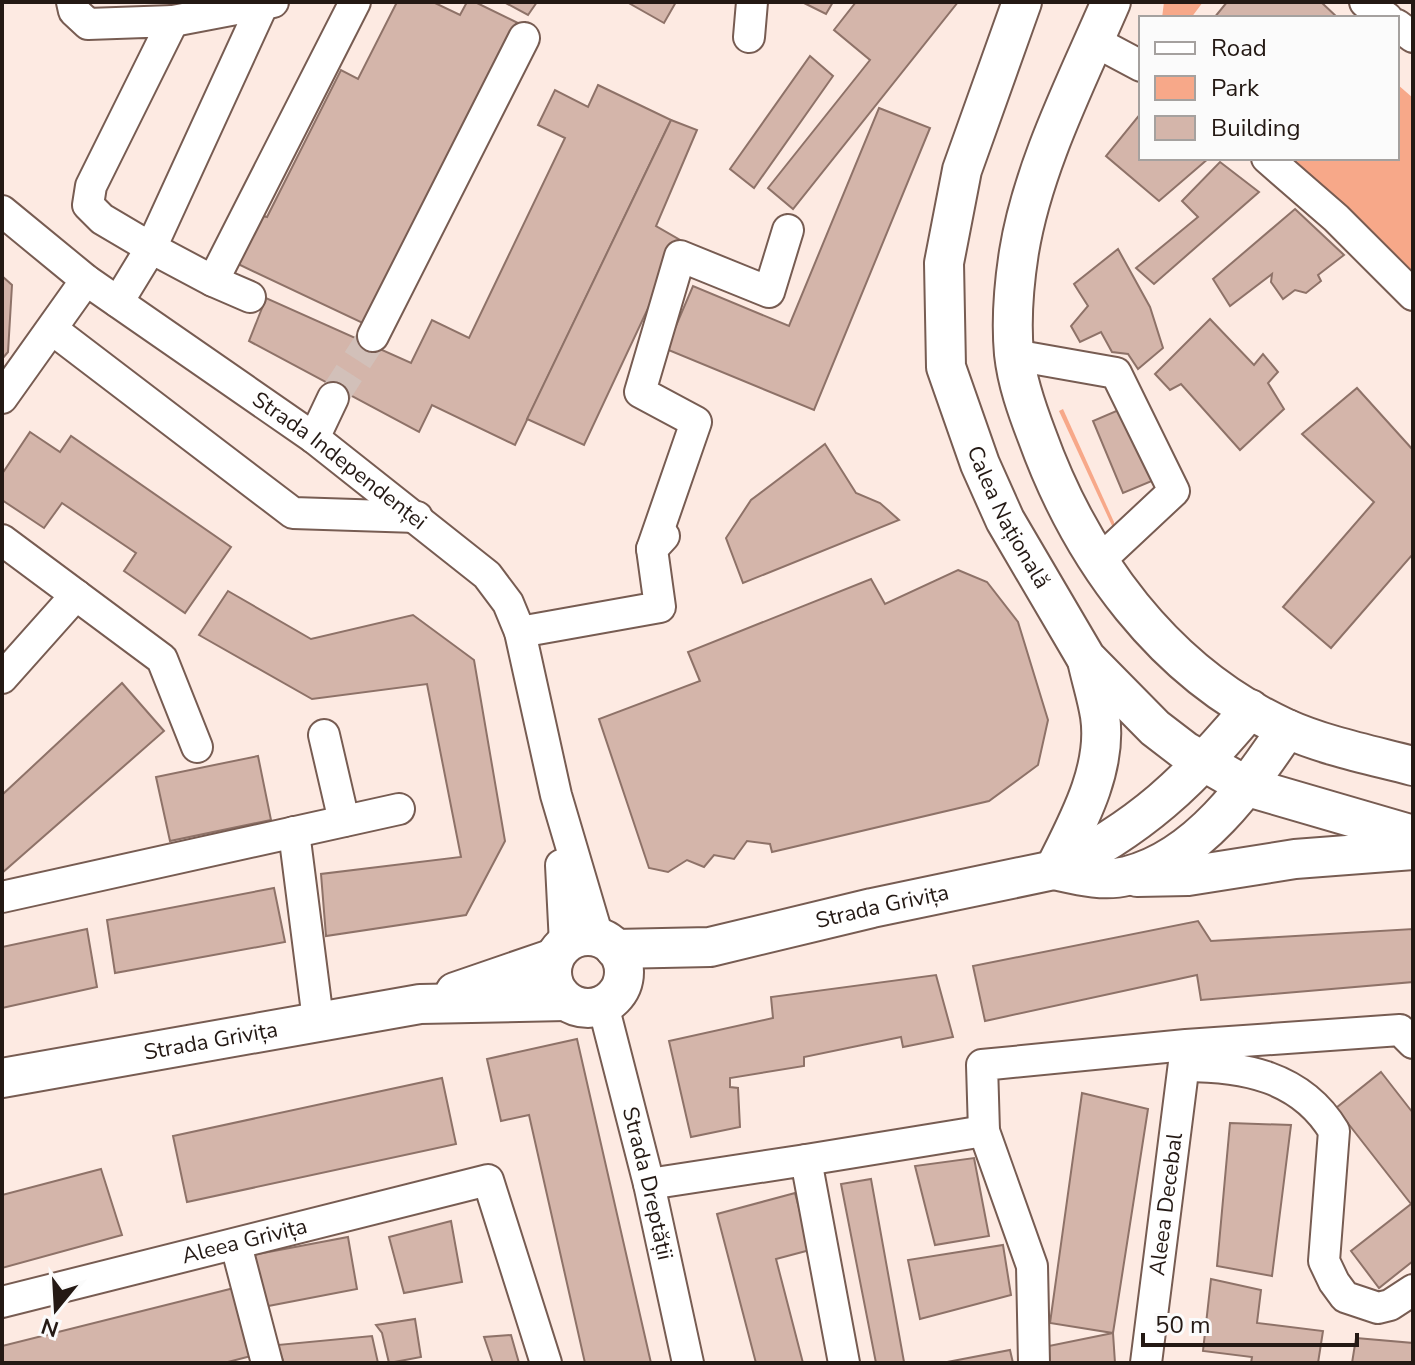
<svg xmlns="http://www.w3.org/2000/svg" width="1415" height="1365" font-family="'Nunito Sans',sans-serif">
	<rect width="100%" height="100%" fill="#fdeae2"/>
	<g fill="#f7a889">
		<path d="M1164,2H1203L1191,18H1162Z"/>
		<path d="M1397,84L1413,98V307L1258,158H1397Z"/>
		<path d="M1063,409L1114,522V530L1059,411Z"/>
	</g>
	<g fill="#d4b5aa" stroke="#8e7268" stroke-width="2">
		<path d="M397,2H433L460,15L467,2H475L520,24L369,326L238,264L259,215L267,217L341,70L358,79Z"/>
		<path d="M504,2H537L528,15Z"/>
		<path d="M627,2H676L664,23Z"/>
		<path d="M802,2H833L826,14Z"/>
		<path d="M856,2H958L793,209L768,188L870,60L834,30Z"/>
		<path d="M1227,2H1321L1338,18H1214Z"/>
		<path d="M810,56L833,76L754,188L730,169Z"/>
		<path d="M598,85L671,120L515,445L432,405L419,432L249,341L266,298L411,363L432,320L469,338L565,138L538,125L555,90L588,107Z"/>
		<path d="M879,108L930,128L814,410L666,349L693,286L789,326Z"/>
		<path d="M1141,113V158H1209L1159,201L1106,156Z"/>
		<path d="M671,120L697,130L656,226L680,240L584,445L527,419Z"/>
		<path d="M1220,162L1259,192L1154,284L1136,268L1198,217L1182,201Z"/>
		<path d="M1295,209L1344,255L1318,275L1321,281L1306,293L1295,290L1283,299L1271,282L1272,274L1230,306L1213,279Z"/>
		<path d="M1118,249L1150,307L1163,348L1138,369L1128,354L1112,352L1101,332L1080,342L1071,326L1088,306L1074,284Z"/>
		<path d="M2,276L12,285L8,352L2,359Z"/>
		<path d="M1210,319L1254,365L1263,354L1278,372L1268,383L1284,409L1240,450L1181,384L1170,390L1155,374Z"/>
		<path d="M1357,388L1413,450V554L1331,648L1283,607L1374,502L1302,434Z"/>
		<path d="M1128,406L1159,478L1123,493L1093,421Z"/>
		<path d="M30,432L60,452L71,436L231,547L185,613L124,571L136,553L62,503L44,528L2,500V474Z"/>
		<path d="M825,444L856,493L880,503L899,520L743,583L726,538L751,500Z"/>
		<path d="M958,570L987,582L1018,622L1048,720L1038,765L989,801L772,852L770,844L747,841L734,859L714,855L704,867L687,860L668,872L649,868L599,719L700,681L688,652L871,579L885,604Z"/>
		<path d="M228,591L311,639L413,615L474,660L505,841L466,915L326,936L321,874L461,857L427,684L312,699L199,635Z"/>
		<path d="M122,683L164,731L2,873V795Z"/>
		<path d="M258,756L271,820L170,841L156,777Z"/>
		<path d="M274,888L285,942L115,973L107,920Z"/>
		<path d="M1198,921L1211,941L1413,929V982L1201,1000L1197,975L985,1021L973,966Z"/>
		<path d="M87,929L97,987L2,1008V947Z"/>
		<path d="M936,975L953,1037L903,1047L901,1037L804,1057V1066L730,1078V1087L738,1088L740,1127L691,1137L669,1041L773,1018L771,997Z"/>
		<path d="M577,1039L651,1363H585L529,1115L501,1121L487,1059Z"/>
		<path d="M1381,1072L1413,1113V1261L1379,1288L1351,1251L1411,1204L1336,1108Z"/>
		<path d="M442,1078L456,1144L187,1202L173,1136Z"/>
		<path d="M1082,1093L1148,1109L1113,1333L1050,1323Z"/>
		<path d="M1230,1123L1291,1125L1272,1276L1217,1266Z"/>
		<path d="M974,1158L989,1236L935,1245L915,1166Z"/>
		<path d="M101,1169L122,1235L2,1268V1195Z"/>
		<path d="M871,1179L904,1362L902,1363H876L841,1184Z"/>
		<path d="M795,1193L810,1250L776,1259L803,1363H756L717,1214Z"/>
		<path d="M451,1221L462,1282L404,1293L389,1237Z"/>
		<path d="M348,1237L357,1289L263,1307L253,1255Z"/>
		<path d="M1003,1245L1011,1295L920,1319L908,1260Z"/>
		<path d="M1211,1279L1261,1290L1257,1323L1323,1331L1318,1363H1251L1252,1357L1203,1351Z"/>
		<path d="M234,1288L251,1356L224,1363H2V1346Z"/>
		<path d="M415,1319L421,1357L389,1363L382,1333L376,1325Z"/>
		<path d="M1113,1333L1115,1363H1041L1039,1348Z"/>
		<path d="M511,1335L519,1363H493L484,1337Z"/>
		<path d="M372,1336L378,1363H284L277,1345Z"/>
		<path d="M1356,1338L1413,1343V1363H1352Z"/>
		<path d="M1010,1350L1013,1363H942Z"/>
	</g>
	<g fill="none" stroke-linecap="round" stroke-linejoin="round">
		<path stroke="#d2c0b9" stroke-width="30" stroke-dasharray="30 15" stroke-linecap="butt" d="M333,398L373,336"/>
		<g stroke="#775c52" stroke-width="34">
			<g id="minor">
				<path d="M72,2L74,11L88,24L173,21L91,186L88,205L102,219L151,248L263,4"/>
				<path d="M1365,2L1387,18"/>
				<path d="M173,21L273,2"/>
				<path d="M1397,25L1413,37"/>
				<path d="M749,37L752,2"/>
				<path d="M1094,41L1141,66"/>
				<path d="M1267,158L1336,218L1413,295"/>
				<path id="s1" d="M2,211L86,280L314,438L487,575L508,603L520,632L556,795L598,937"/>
				<path d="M213,281L250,297"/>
				<path d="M118,302L151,248L213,281L355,2"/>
				<path d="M53,330L293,513L417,517"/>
				<path d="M373,336L524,38"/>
				<path d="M1014,355L1116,373L1174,491L1097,563"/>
				<path d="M2,398L86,280"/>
				<path d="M314,438L333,398"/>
				<path d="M2,540L162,659L197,747"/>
				<path d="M652,549L696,422L640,392L680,256L769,292L788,230"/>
				<path d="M520,632L660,607L652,549L664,536"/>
				<path d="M2,678L76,595"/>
				<path d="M324,735L344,821"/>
				<path d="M294,832L318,1020"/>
				<path d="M561,865L565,944"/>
				<path d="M2,897L399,809"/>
				<path id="s2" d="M603,1005L649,1184L688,1363"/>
				<path d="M1184,1066C1243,1066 1301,1076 1334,1131L1324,1261L1334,1282L1345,1297L1378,1308L1390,1305L1413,1290"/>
				<path d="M806,1160L984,1131"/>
				<path d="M649,1184L806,1160L844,1363"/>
				<path d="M236,1245L267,1363"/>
				<path id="s3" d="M2,1302L488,1180L546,1363"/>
				<path d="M1034,1363L1032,1266L984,1131L982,1065L1186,1045L1400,1030L1413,1043"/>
				<path id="s4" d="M1146,1363L1186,1047"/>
			</g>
		</g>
		<g stroke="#775c52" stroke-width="42">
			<g id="major">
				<path id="s5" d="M1022,2L962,170L944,263L946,367L980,464L1005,520L1086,658L1155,728L1185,751L1248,787L1413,835"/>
				<path d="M1111,2C1077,81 1033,166 1019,252C1014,284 1011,321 1014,354C1017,382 1027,410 1037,436C1081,558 1164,673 1285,728C1325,746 1371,755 1413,766"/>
				<path d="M1054,870C1077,875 1103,882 1127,876C1199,858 1248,786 1287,729"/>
				<path d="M1054,870C1077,824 1108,769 1100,716C1097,697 1091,679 1087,660"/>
				<path d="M1137,877L1188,876L1295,859L1413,850"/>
				<circle cx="588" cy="972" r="36"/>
				<path id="s6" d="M615,949L710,947L872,908L1054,870C1139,830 1191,780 1250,709"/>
				<path d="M455,992L554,958"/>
				<path id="s7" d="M2,1078L420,1004L566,1001"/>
			</g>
		</g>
		<use href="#minor" stroke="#fff" stroke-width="30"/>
		<use href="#major" stroke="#fff" stroke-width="38"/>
	</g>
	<g text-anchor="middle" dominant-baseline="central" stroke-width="7" stroke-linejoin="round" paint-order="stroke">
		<g font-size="22" fill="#241914" stroke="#fbfbfb">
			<text stroke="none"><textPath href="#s1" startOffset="420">Strada Independenței</textPath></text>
			<text stroke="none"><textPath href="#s5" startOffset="540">Calea Națională</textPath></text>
			<text stroke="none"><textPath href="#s6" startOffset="272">Strada Grivița</textPath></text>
			<text stroke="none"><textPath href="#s7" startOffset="212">Strada Grivița</textPath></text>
			<text stroke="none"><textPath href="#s2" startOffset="184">Strada Dreptății</textPath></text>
			<text stroke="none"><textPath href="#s4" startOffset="160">Aleea Decebal</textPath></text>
			<text stroke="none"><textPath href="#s3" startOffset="250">Aleea Grivița</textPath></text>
		</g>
	</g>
	<rect width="1415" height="1365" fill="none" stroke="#241914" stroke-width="8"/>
	<rect x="1139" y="16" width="260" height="144" fill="#fbfbfb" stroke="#a5a19f" stroke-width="2"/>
	<rect x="1155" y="42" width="40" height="12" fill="#ffffff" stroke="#a5a19f" stroke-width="2"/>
	<text x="1211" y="56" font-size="24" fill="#241914">Road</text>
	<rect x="1155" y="76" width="40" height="24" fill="#f7a889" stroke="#a5a19f" stroke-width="2"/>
	<text x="1211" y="96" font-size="24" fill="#241914">Park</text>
	<rect x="1155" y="116" width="40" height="24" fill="#d4b5aa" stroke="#a5a19f" stroke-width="2"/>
	<text x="1211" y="136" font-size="24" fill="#241914">Building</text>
	<g transform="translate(56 1309) rotate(198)" stroke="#fbfbfb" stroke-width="6" paint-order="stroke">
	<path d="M0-6L14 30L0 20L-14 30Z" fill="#241914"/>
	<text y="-12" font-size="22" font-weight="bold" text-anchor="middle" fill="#241914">N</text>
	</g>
	<path d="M1143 1333v12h214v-12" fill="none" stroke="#241914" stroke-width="4"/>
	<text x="1155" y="1333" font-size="24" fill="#241914" stroke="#fbfbfb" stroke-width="6" paint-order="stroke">50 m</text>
</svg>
